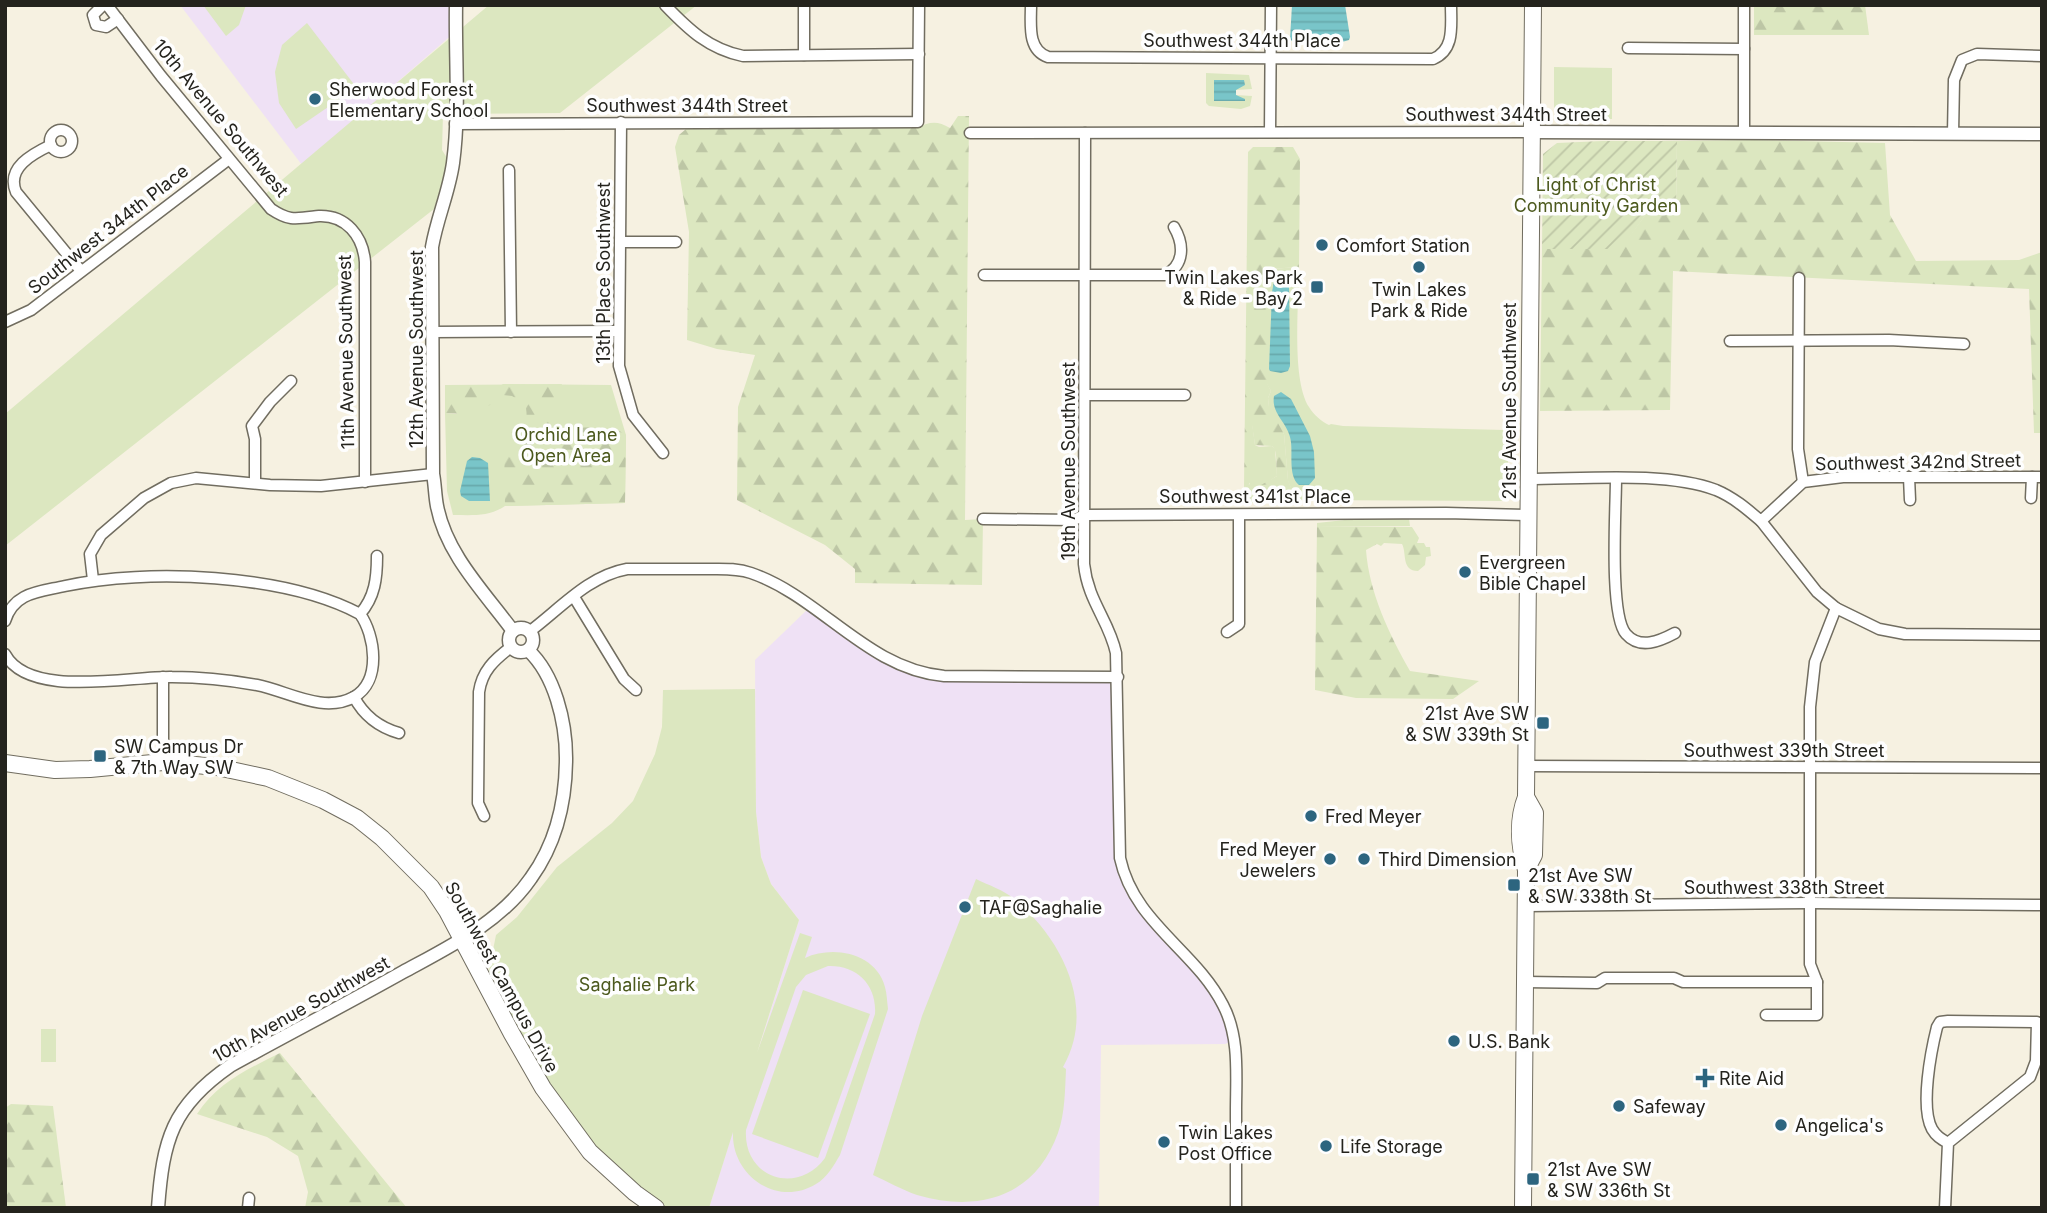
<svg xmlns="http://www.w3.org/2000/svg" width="2047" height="1213" font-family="Inter,sans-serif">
	<defs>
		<pattern id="forest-firs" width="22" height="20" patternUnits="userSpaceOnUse" patternTransform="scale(1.75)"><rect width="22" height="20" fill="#dce7c0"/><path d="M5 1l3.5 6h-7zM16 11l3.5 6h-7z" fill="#bdc6a5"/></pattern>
		<pattern id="garden-furrows" width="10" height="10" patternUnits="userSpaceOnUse" patternTransform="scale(1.75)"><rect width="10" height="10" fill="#dce7c0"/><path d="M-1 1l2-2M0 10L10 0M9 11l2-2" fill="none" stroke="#bdc6a5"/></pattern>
		<pattern id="water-rules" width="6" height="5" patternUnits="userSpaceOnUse" patternTransform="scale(1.75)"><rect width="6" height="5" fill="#79c5c9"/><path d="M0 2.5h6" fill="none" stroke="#68a9ac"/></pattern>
	</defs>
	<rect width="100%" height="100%" fill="#f6f1e1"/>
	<g fill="#efe1f5">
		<path d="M180,5H456L455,32L302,165Z"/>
		<path d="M810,607L921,672L1118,677L1120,858L1135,900L1207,980L1234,1040L1225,1044L1101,1045L1099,1208H709L799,920L771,884L761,857L756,812L755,660Z"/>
	</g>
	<g fill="#dce7c0" fill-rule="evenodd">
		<path d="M203,5H246L239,25L226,36Z"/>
		<path d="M489,5H697L560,113L443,114L442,150L447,158L444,177L434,209L5,546V414Z"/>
		<path d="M307,23L353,83V90L296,129L279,103L275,72L282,45Z"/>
		<path d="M1554,67L1612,68V119H1565L1557,116L1554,108Z"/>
		<path d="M1206,73L1249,75L1252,89L1236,90V95L1252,96L1250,106L1241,109L1209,106L1206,103Z"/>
		<path d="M1299,267C1299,301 1291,379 1309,407C1314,415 1321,421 1329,425L1331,424L1343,426L1505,430L1508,431V492L1504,501L1296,500L1288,481L1284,434L1269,410L1268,398L1271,391L1267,384V284L1265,275L1270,269Z"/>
		<path d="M503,384L611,385L626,435L625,503L505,506C489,517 472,515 453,515L447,491L445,413L456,414Z"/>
		<path d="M1251,415L1255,445L1259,447L1272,446L1275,449L1277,476L1261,486L1265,490V498L1276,503H1244V487L1250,484Z"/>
		<path d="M1354,519H1409L1410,526H1317V523Z"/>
		<path d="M755,689L756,812L761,857L771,884L799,920L757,1053L800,933L812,937L805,958C833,945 876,953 885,987C887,994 887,1002 888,1009L840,1155C834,1165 827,1178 816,1184C777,1208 731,1175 733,1132L709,1208H656L590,1152L486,985L496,935L517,917L557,867L612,823L633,801L655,754L662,727L663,690ZM828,966C857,965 877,985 875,1014L825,1158C797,1196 743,1178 746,1130L796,987L806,975Z"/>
		<path d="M976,879C988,885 1004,890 1014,899C1062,938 1097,1008 1063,1067L1066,1069C1065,1090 1065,1113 1058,1133C1035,1197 979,1213 917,1195C902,1190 887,1181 873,1175L922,1016Z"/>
		<path d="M803,990L870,1014L818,1158L752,1134Z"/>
		<rect x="41" y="1029" width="15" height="33"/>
	</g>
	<g fill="url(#forest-firs)">
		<path d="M1754,5H1865L1869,35H1754Z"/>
		<path d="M958,116H969L965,520L983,519L982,585L855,583V569L825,545L737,500L738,407L755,355L717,349L687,340L689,232L675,147L679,135L686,129L916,128C929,122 937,120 950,128Z"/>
		<path d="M1754,140L1885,143L1890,215L1916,261L2019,260L2042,252V433H2034L2029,289L1673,271L1670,410L1540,411L1542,249H1620L1649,210L1676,209L1677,141Z"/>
		<path d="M1253,147H1293L1300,159L1299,267L1270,269L1265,275L1267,284V383L1271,391L1268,398L1269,407L1284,434L1288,480L1296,500L1290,502L1265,498V490L1261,485L1277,476C1275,467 1279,452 1272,446L1255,445L1252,425L1251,481L1248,486L1244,487L1248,152Z"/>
		<path d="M562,384C558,398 549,409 549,423L555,428L613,427L626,435L625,503L505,506L504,438C519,425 531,427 525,404L512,396L503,395L487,407L467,414L445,413V385Z"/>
		<path d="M1317,526L1412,527L1419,538L1417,543H1424L1426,547H1430L1431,556L1426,557L1425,565L1418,571C1401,571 1407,553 1402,544L1384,543L1381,546L1377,544L1366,550C1369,592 1389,634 1410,671L1479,681L1453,699L1356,698L1315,690Z"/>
		<path d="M280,1053L407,1208H305L308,1192L298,1156L267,1137L197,1114C217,1083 248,1069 280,1053Z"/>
		<path d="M11,1104L53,1106L66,1208H5V1108Z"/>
	</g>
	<path fill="url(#garden-furrows)" d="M1602,141H1677L1676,209L1649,210L1621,249H1542L1543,154L1557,143Z"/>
	<g fill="url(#water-rules)">
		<path d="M1292,5H1345L1350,37L1349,40L1342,42L1292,41L1290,39Z"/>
		<path d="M1214,80H1244L1245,85L1236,90V95L1245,99V101H1214Z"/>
		<path d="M1279,279L1289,286L1290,366L1288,371L1281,373L1270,371L1269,369L1272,292L1274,281Z"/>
		<path d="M1281,392L1291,399L1310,436L1314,452L1315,478L1309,485H1299C1287,475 1294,451 1290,437C1286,421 1271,413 1274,396Z"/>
		<path d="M472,457L480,458L488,463L490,501H469L461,496L460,491L467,461Z"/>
	</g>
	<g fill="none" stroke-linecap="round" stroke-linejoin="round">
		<g stroke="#716d60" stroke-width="13">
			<g id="minor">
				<path d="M103,5L93,15L96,25L106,27L118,19"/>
				<path d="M107,5L161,76L271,209C277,213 283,217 291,218C300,219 310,217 319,216C346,215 363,236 365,262V482"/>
				<path d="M665,5C689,30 709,49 743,56L919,54"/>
				<path d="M1031,5C1031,24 1027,50 1048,57L1433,59C1455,50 1451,26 1451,5"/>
				<path d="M1628,48L1744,49"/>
				<path d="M804,55V5"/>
				<path d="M621,122L619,366L633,415L663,453"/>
				<path d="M455,124L918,122L919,5"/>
				<circle cx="61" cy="141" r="11"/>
				<path d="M1270,132L1271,5"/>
				<path d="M1744,132V5"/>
				<path d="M970,133L1531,132"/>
				<path d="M1085,133L1084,564C1088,602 1109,620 1116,653L1120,858C1134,923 1195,950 1223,1005C1240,1037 1236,1076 1236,1111C1236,1143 1236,1176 1236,1208"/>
				<path d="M1953,134L1954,80L1962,60L1977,54L2041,56"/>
				<path d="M51,145C32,154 6,168 16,192L81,271"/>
				<path d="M509,170L511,332"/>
				<path d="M620,242H676"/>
				<path d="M984,275H1165C1185,265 1184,244 1174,227"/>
				<path d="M1799,278L1798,449L1803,482"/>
				<path d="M5,322L31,310L229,159"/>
				<path d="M433,332L618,331"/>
				<path d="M1730,341L1889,340L1964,344"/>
				<path d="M1086,395H1185"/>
				<path d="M1909,477L1910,500"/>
				<path d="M1528,479C1583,479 1666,471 1716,490C1733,497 1747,509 1761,521L1803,482L1843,477H2042"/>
				<path d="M1616,479C1616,508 1609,615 1626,634C1640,650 1660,641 1675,633"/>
				<path d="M255,483V439L252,426L270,402L291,381"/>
				<path d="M2031,498L2032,477"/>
				<path d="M983,519L1074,520L1084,515L1446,513L1528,515"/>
				<path d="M1761,521L1817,592L1836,608L1879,629L1905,634L2042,635"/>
				<path d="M93,580L90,554L101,535L144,498L171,483L196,478L270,485L321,486L433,474"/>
				<path d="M574,597L624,679L636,690"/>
				<path d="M360,614C375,597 377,578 377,556"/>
				<path d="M5,621C14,592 39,592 65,586C147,568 285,574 360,614C375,635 382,681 354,697"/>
				<path d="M529,632C560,609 588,576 627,569C654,569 681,569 708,569C722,569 737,568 751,573C821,597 867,669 944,676L1118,677"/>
				<path d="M1227,632L1239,624V515"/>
				<path d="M5,654C29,699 129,676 172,677C200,677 229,680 257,685C288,691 323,714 354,697C364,716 378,727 399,733"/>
				<path d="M163,762V677"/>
				<path d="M1526,766L2042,768"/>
				<path d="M484,816L478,803L479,692C482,671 494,660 511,647"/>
				<path d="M1526,906L1810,903L2042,905"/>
				<path d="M1525,982L1597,983L1605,978H1674L1683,982H1817"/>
				<path d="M1766,1015H1817V982L1810,964V707L1815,662L1836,608"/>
				<path d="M248,1208L249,1198"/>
				<path d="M1945,1208L1948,1143C1941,1139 1936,1136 1932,1129C1920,1107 1931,1051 1937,1027L1940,1022L1948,1021L2037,1022L2036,1061L2030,1077L1948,1143"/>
			</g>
		</g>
		<g stroke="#716d60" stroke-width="15">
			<g id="tertiary">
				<path d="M456,5C455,57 460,111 453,163C449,192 437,218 432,247L433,474C435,484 435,496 437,506C446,554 485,593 513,631"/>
				<path d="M1531,132L2042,134"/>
				<circle cx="521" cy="640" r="12"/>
				<path d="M158,1208C163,1140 172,1106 230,1066C288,1034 346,1004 403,972C449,947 501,922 531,878C557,842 566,802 566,758C566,722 555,675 528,650"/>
			</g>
		</g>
		<g stroke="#716d60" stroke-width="18">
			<g id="primary">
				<path d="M5,763L55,770L90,769L163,762L217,767L268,778L323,800L357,818L382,838L431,887L447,911L512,1034L543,1088L590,1152L635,1193L656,1208"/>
				<path d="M1526,797L1535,813L1534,855L1526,870C1519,847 1517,820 1526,797L1533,5"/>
				<path d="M1523,1208L1526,870"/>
			</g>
		</g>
		<use href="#minor" stroke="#fff" stroke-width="10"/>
		<use href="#tertiary" stroke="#fff" stroke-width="12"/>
		<use href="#primary" stroke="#fff" stroke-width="16"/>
	</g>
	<g fill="#2d657f" stroke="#fefefe" stroke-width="2.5">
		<circle cx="315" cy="99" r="7"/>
		<circle cx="1322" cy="245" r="7"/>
		<circle cx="1419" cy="267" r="7"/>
		<rect x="1310" y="280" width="14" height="14" rx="3.5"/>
		<circle cx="1465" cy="572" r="7"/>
		<rect x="1536" y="716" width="14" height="14" rx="3.5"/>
		<rect x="93" y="749" width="14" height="14" rx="3.5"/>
		<circle cx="1311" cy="816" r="7"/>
		<circle cx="1330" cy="859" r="7"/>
		<circle cx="1364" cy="859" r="7"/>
		<rect x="1507" y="878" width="14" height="14" rx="3.5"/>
		<circle cx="965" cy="907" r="7"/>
		<circle cx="1454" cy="1041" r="7"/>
		<path d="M1701.5 1067.5h7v7h7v7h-7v7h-7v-7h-7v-7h7z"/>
		<circle cx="1619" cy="1106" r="7"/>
		<circle cx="1781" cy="1125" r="7"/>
		<circle cx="1164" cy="1142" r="7"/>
		<circle cx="1326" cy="1146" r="7"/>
		<rect x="1526" y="1172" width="14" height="14" rx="3.5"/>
	</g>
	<g text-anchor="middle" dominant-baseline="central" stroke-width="7" stroke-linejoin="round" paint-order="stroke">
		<g font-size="18" fill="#24231d" stroke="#fefefe">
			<text x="1242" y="40">Southwest 344th Place</text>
			<text x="687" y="105">Southwest 344th Street</text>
			<text x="1506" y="114">Southwest 344th Street</text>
			<text transform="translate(221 118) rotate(50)">10th Avenue Southwest</text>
			<text transform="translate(108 229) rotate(-38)">Southwest 344th Place</text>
			<text transform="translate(603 273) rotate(-90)">13th Place Southwest</text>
			<text transform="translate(416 349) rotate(-90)">12th Avenue Southwest</text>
			<text transform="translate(346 352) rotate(-91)">11th Avenue Southwest</text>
			<text transform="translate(1509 401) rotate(-90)">21st Avenue Southwest</text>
			<text transform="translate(1068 461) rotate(-90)">19th Avenue Southwest</text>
			<text transform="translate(1918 462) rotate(-1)">Southwest 342nd Street</text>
			<text x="1255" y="496">Southwest 341st Place</text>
			<text x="1784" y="750">Southwest 339th Street</text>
			<text x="1784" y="887">Southwest 338th Street</text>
			<text transform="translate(502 977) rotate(61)">Southwest Campus Drive</text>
			<text transform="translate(301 1009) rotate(-29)">10th Avenue Southwest</text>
		</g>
		<g font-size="18" fill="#24231d" stroke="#fefefe" text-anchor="start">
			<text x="329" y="89">Sherwood Forest<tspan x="329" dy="21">Elementary School</tspan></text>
			<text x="1336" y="245">Comfort Station</text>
			<text x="1303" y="277" text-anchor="end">Twin Lakes Park<tspan x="1303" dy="21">&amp; Ride - Bay 2</tspan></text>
			<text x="1419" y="289" text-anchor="middle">Twin Lakes<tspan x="1419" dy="21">Park &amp; Ride</tspan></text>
			<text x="1479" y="562">Evergreen<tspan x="1479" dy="21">Bible Chapel</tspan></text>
			<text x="1529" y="713" text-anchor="end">21st Ave SW<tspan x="1529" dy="21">&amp; SW 339th St</tspan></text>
			<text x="114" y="746">SW Campus Dr<tspan x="114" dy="21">&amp; 7th Way SW</tspan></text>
			<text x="1325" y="816">Fred Meyer</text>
			<text x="1316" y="849" text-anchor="end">Fred Meyer<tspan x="1316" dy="21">Jewelers</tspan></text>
			<text x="1378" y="859">Third Dimension</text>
			<text x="1528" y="875">21st Ave SW<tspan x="1528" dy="21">&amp; SW 338th St</tspan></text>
			<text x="979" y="907">TAF@Saghalie</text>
			<text x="1468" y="1041">U.S. Bank</text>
			<text x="1719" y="1078">Rite Aid</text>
			<text x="1633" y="1106">Safeway</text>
			<text x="1795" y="1125">Angelica's</text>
			<text x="1178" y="1132">Twin Lakes<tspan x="1178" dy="21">Post Office</tspan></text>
			<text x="1340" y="1146">Life Storage</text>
			<text x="1547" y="1169">21st Ave SW<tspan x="1547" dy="21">&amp; SW 336th St</tspan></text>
		</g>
		<g font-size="18" fill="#4c591d" stroke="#fefefe">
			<text x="1596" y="184">Light of Christ<tspan x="1596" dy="21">Community Garden</tspan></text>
			<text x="566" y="434">Orchid Lane<tspan x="566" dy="21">Open Area</tspan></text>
			<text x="637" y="984">Saghalie Park</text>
		</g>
	</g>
	<rect width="2047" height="1213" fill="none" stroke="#24231d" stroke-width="14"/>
</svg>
